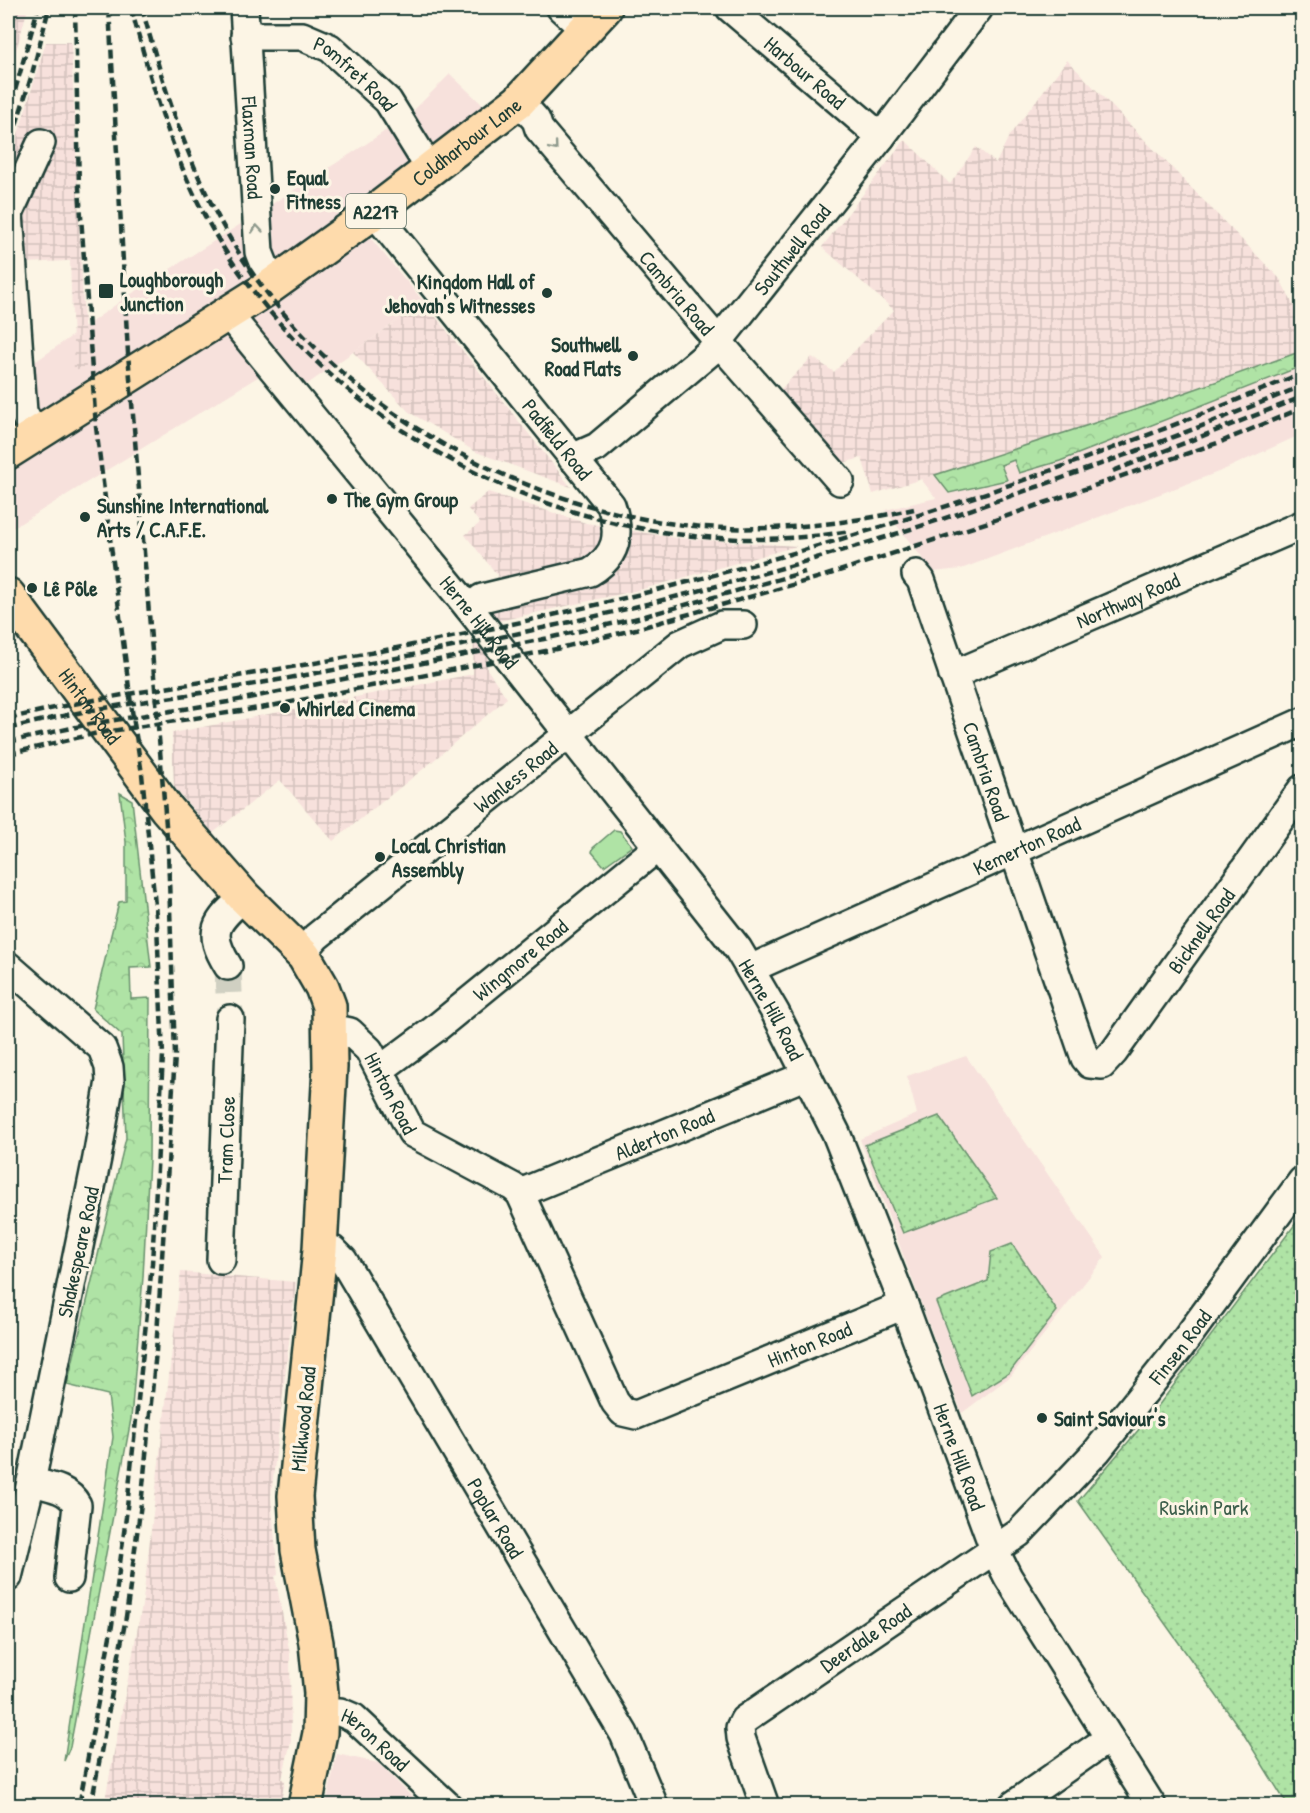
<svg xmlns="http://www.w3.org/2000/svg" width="1310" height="1813" font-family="'Patrick Hand',sans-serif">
	<defs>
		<pattern id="industrial-grid" width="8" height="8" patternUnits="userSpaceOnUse" patternTransform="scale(1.5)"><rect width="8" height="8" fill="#f7e1dc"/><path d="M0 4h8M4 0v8" fill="none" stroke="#d3c2bd"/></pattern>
		<pattern id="forest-crowns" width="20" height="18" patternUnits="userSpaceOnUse" patternTransform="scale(1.5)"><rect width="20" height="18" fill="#afe3a5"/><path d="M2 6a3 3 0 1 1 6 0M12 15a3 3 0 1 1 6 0" fill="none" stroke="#96c48f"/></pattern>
		<pattern id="park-dots" width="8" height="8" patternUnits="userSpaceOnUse" patternTransform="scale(1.5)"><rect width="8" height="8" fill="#afe3a5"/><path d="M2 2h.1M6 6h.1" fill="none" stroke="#96c48f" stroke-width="1.8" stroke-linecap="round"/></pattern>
	</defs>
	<rect width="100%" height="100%" fill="#fcf5e5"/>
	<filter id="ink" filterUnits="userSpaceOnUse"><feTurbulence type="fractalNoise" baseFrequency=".0167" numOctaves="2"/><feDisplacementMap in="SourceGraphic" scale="12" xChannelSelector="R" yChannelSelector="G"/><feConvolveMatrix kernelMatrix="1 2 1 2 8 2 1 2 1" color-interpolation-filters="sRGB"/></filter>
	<g filter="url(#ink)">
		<g fill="#f7e1dc">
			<path d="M450,74L485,107L346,209L424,302L302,388L266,372L8,531V379L28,367L128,296L363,146L410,114Z"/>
			<path d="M1302,351V434L1221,471L961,569L933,572L885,510L936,498L921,479L1053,439Z"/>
			<path d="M966,1056L1105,1257L1011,1376L962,1413L860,1139L917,1114L907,1076Z"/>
			<path d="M337,1754L378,1763L420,1805H326Z"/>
		</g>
		<g fill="url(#industrial-grid)">
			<path d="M8,8H28L8,79Z"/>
			<path d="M46,42H71L86,368L74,371L70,261H66L25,263L8,370V167Z"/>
			<path d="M1067,60L1280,279L1302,322V351L1053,439L873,494L862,458L838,464L778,392L812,357L834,372L894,310L822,247L905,140L950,184L976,147L996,163L1009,136Z"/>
			<path d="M424,302L571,487L476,452L409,412L353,352Z"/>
			<path d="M488,492L586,523L676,538L797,546L643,589L490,623L487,669L507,698L427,766L333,841L280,780L213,833L174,787L172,733L473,674L475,585L499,577L465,535L480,523L468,509Z"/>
			<path d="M181,1272L296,1282L271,1496L278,1575L275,1576L290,1654L291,1741L282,1779L285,1781L280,1805H104L143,1600Z"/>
		</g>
		<path fill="#afe3a5" stroke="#67906c" stroke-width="1.5" d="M614,830L620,831L632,846L604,866L592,852L593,848Z"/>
		<g fill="url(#forest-crowns)" stroke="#67906c" stroke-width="1.5">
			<path d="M1302,351V366L1060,461L1019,473L1014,460L1001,465L1007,480L949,493L935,475L1156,403Z"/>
			<path d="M120,793L132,800L151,967L130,968L131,999L150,998L149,1159L143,1277L131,1419L70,1747L64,1761L113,1437L108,1395L67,1385L126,1138L122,1035L93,1009L119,902L126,901V842Z"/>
		</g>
		<g fill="url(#park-dots)" stroke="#67906c" stroke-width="1.5">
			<path d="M939,1116L997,1198L903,1233L865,1145Z"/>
			<path d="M1302,1215V1805L1288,1806L1243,1733L1078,1501L1152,1414Z"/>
			<path d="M1012,1244L1057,1311L1009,1373L972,1396L936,1302L988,1281L991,1252Z"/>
		</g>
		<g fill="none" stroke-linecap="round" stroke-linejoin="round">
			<path stroke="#d0d0c2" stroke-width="27" stroke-dasharray="27 14" stroke-linecap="butt" d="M228,966L230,1019"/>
			<g stroke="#1f3d34" stroke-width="32">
				<g id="minor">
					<path id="s1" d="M244,8L259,252L272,285"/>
					<path d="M561,8L585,30"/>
					<path id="s2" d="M730,8L881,137"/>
					<path id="s3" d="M245,36H302L330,48L388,101L430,169"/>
					<path id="s4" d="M519,101L536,120L539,129L729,354L840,481"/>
					<path id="s5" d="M374,212L611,505C621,534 618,556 590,572L482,598L469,608"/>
					<path d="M9,213L23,412L34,433"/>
					<path d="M8,215L41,143"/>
					<path id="s6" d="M227,313L469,608L738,949L775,1012L836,1133L904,1305L994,1549L1008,1577L1152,1806"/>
					<path id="s7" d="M572,458L597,447L710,352L881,137L979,8"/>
					<path id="s8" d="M916,574L921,580L1085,1058L1090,1064L1102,1065L1114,1052L1302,789"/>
					<path id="s9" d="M953,675L1302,525"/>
					<path id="s10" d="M304,956L305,950L316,937L680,644L722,625H743"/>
					<path d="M8,966L102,1048L109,1067L110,1081L97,1158L31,1482L8,1577"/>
					<path d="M228,966C206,931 216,922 244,897"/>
					<path id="s11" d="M750,969L1302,722"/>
					<path id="s12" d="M331,1028L350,1032L369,1050L412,1133L513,1187L520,1193L615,1402L623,1412L636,1415L904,1305"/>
					<path id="s13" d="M381,1069L435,1029L658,847"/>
					<path id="s14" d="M520,1193L807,1075"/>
					<path id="s15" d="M320,1249L333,1250L343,1260L624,1734L654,1806"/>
					<path id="s16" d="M221,1260L230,1019"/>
					<path d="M31,1482C48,1486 68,1488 77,1505L69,1578"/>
					<path id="s17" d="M322,1712H340L354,1718L448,1806"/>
					<path id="s18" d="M765,1806L741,1738L740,1728L744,1720L1019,1533L1097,1451L1181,1346L1302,1181"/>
					<path d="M1012,1806L1109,1738"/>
				</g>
			</g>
			<g stroke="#1f3d34" stroke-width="38">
				<g id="major">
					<path id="s19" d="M8,452L268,288L374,212L519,101L605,8"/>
					<path id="s20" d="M8,595L166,808L244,897L304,956L322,987L329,1006L330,1067L320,1249L295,1496L298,1550L316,1643L321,1693L320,1733L305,1806"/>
				</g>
			</g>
			<use href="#minor" stroke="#fcf5e5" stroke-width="27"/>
			<use href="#major" stroke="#fedbac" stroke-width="33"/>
			<g stroke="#1f3d34" stroke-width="4.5" stroke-dasharray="9 4.5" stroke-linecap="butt">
				<path d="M75,8L79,188L96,427L131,704L142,774L157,925L163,1055L152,1264L126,1517L112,1625L79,1806"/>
				<path d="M131,8C152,85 174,164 215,234C341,448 604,573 850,531"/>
				<path d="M142,8C164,88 188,167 231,240C321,392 488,493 661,522C743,535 833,527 914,509"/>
				<path d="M8,116L38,8"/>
				<path d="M8,151L32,74L49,8"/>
				<path d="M1113,471L1302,397"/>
				<path d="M8,719C77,701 148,691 220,679C317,663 415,646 512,624C783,565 1047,481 1302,373"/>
				<path d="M8,729C77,710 149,701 220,690C326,672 433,652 538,629C800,573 1055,487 1302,386"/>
				<path d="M8,742L90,724L228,702L544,639L634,619L805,572"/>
				<path d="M8,754L98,733L266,707L556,649L636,629L824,576L1001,518L1223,441L1302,408"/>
				<path d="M91,1806L126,1617L142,1496L156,1351L175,1055L168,850L128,353L109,8"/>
			</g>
		</g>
		<defs><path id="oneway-chevron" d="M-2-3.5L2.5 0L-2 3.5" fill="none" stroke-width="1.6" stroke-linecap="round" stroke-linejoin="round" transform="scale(1.5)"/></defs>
		<g stroke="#8e998c">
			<use href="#oneway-chevron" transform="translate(554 147) rotate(50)"/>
			<use href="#oneway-chevron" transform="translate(257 229) rotate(-95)"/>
		</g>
	</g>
	<g fill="#1f3d34" stroke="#fcf5e5" stroke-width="2">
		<circle cx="275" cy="189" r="6"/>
		<rect x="98" y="283" width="16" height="16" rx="3"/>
		<circle cx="547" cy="293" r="6"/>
		<circle cx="633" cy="356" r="6"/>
		<circle cx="332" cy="499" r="6"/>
		<circle cx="85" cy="517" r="6"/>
		<circle cx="32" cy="588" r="6"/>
		<circle cx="285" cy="708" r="6"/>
		<circle cx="380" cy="857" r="6"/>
		<circle cx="1042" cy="1418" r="6"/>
	</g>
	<g text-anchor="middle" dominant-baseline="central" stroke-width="6" stroke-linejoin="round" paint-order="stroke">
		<rect fill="#fcf5e5" stroke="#617469" stroke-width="1.5" x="346" y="194" width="60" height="34" rx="4.5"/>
		<g font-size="20" font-weight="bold" fill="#1f3d34">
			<text x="376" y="211">A2217</text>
		</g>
		<g font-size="21" fill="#1f3d34" stroke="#fcf5e5">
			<text stroke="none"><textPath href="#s2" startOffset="99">Harbour Road</textPath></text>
			<text stroke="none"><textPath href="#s3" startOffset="123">Pomfret Road</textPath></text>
			<text stroke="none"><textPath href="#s19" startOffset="554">Coldharbour Lane</textPath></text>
			<text stroke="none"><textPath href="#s1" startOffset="140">Flaxman Road</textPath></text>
			<text stroke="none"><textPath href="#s7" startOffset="306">Southwell Road</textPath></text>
			<text stroke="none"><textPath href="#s4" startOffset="249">Cambria Road</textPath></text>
			<text stroke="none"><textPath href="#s5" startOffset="292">Padfield Road</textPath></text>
			<text stroke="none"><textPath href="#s9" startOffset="190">Northway Road</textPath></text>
			<text stroke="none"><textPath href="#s6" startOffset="399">Herne Hill Road</textPath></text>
			<text stroke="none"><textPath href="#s20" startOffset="138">Hinton Road</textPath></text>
			<text stroke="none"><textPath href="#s8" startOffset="210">Cambria Road</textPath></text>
			<text stroke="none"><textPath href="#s10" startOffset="279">Wanless Road</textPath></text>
			<text stroke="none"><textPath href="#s11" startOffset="303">Kemerton Road</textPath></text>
			<text stroke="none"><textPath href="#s8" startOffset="700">Bicknell Road</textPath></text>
			<text stroke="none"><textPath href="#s13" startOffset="177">Wingmore Road</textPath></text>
			<text stroke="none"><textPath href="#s6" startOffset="885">Herne Hill Road</textPath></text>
			<text stroke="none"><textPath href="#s12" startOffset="94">Hinton Road</textPath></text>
			<text stroke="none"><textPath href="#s14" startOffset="156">Alderton Road</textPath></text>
			<text stroke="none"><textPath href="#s16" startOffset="120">Tram Close</textPath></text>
			<text transform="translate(78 1252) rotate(-78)">Shakespeare Road</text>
			<text stroke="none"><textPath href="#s12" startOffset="706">Hinton Road</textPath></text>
			<text stroke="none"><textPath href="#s18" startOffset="670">Finsen Road</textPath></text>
			<text transform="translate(303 1419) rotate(-84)">Milkwood Road</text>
			<text stroke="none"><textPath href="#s6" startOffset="1371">Herne Hill Road</textPath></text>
			<text stroke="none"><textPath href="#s15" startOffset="327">Poplar Road</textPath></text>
			<text stroke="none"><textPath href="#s18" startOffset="238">Deerdale Road</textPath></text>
			<text stroke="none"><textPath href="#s17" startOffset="63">Heron Road</textPath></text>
		</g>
		<g font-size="21" font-weight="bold" fill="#1f3d34" stroke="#fcf5e5" text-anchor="start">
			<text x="287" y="177">Equal<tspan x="287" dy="24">Fitness</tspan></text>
			<text x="120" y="279">Loughborough<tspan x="120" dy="24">Junction</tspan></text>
			<text x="535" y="281" text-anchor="end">Kingdom Hall of<tspan x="535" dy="24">Jehovah's Witnesses</tspan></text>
			<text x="621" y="344" text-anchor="end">Southwell<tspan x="621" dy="24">Road Flats</tspan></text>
			<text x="344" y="499">The Gym Group</text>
			<text x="97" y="505">Sunshine International<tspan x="97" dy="24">Arts / C.A.F.E.</tspan></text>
			<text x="44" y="588">Lê Pôle</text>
			<text x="297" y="708">Whirled Cinema</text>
			<text x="392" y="845">Local Christian<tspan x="392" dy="24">Assembly</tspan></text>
			<text x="1054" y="1418">Saint Saviour's</text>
		</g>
		<g font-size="21" fill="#3c5e4b" stroke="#fcf5e5">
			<text x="1204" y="1507">Ruskin Park</text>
		</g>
	</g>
	<rect width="1310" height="1813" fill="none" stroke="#fcf5e5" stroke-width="30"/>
	<rect x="15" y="15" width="1280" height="1783" fill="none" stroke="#1f3d34" stroke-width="2" filter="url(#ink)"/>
</svg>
